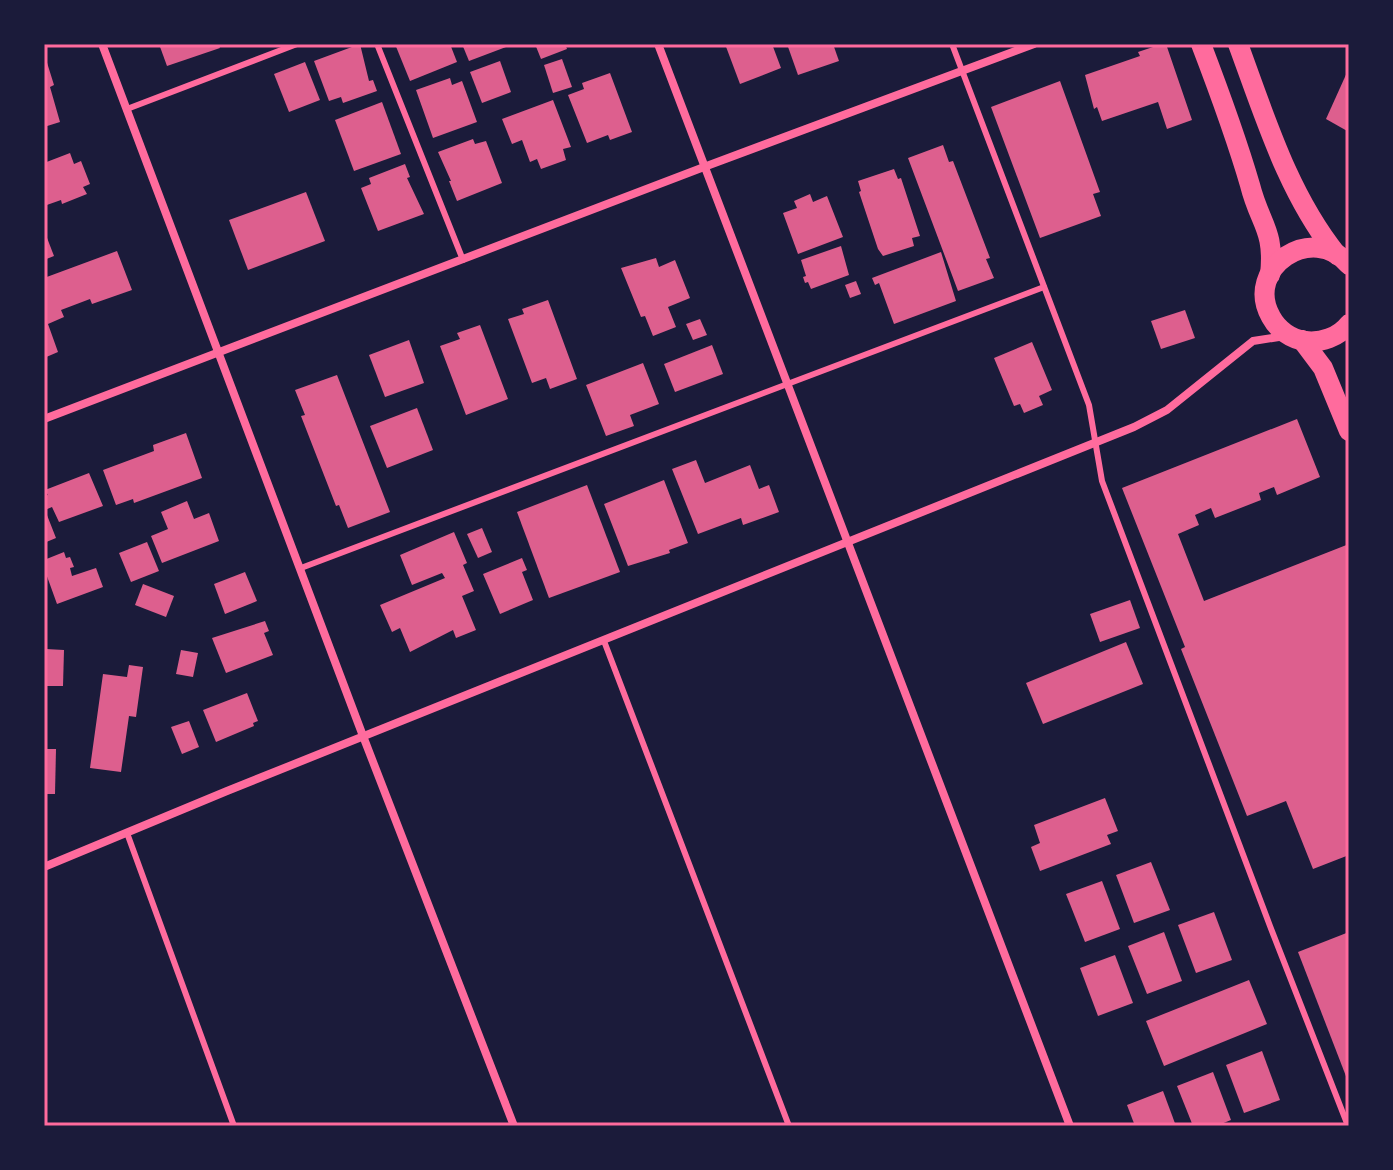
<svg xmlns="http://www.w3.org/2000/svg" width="1393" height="1170" font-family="'PT Sans Narrow',sans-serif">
	<rect width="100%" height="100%" fill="#1b1b3a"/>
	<g fill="#dd5f8e">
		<path d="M159,44H218L220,48L167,66Z"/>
		<path d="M360,44L369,81L373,80L377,91L343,103L341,97L329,101L314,61Z"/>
		<path d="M395,44H450L457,62L410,81Z"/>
		<path d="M462,44H514L469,61Z"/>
		<path d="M535,44H565L567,49L541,59Z"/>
		<path d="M725,44H772L781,68L740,84Z"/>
		<path d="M787,44H833L839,61L798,75Z"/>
		<path d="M1162,44H1166L1192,120L1167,129L1158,102L1102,121L1097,107L1094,109L1085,75L1140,56L1138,52Z"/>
		<path d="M44,53L54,85L50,87L60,122L44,127Z"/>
		<path d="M562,59L572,87L553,93L544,65Z"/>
		<path d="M500,61L511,92L482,103L470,72Z"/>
		<path d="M305,62L320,100L289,112L274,74Z"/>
		<path d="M1349,68V132L1326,119Z"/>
		<path d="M610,73L632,132L610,140L608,135L587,143L568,95L584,89L582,83Z"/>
		<path d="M450,78L452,85L462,81L477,122L433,138L416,90Z"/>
		<path d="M1060,81L1100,192L1093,194L1101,216L1040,238L991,107Z"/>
		<path d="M553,100L571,147L563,149L566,160L541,169L537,159L530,162L522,140L512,144L502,119Z"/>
		<path d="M382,102L401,154L354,171L335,120Z"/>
		<path d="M473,139L475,144L486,141L502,183L457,201L449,181H451L438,152Z"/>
		<path d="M943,145L949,162L953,161L990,258L986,259L994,278L958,291L908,158Z"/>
		<path d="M70,153L74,164L81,161L90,184L83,187L87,194L62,204L61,200L44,206V163Z"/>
		<path d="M405,164L410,177L407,178L424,214L378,231L361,188L371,184L369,178Z"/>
		<path d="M894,169L898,179L901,178L920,236L912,238L914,246L883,256L878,249L859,192L861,191L858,181Z"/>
		<path d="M306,192L325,241L248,270L229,220Z"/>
		<path d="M810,194L813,202L827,196L843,237L798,254L783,213L797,208L794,201Z"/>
		<path d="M44,230L54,256L44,260Z"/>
		<path d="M841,246L849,275L811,289L808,282L805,283L803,277L806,276L801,260Z"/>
		<path d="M117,251L132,290L92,304L90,299L61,310L64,317L48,324L58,352L44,358V278Z"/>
		<path d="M941,252L956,301L894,324L879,283L875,285L872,278Z"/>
		<path d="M656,258L659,267L675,260L690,298L668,307L676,327L653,336L645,316L641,317L621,268Z"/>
		<path d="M856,281L861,294L850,298L845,285Z"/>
		<path d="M548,300L577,379L550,389L546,378L532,383L508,319L524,314L522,309Z"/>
		<path d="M1185,310L1195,338L1161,349L1151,321Z"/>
		<path d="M700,319L707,335L693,340L686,324Z"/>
		<path d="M480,325L508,399L466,415L440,346L460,339L457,333Z"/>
		<path d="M409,340L424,383L385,397L369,355Z"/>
		<path d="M1032,342L1052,390L1039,396L1043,405L1024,413L1020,404L1014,406L994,358Z"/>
		<path d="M712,345L723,374L675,392L664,364Z"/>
		<path d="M643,363L659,404L630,415L634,426L606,436L586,385Z"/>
		<path d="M337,375L390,512L348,528L339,505L336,506L301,416L305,415L295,390Z"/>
		<path d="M417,408L433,450L387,468L370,426Z"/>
		<path d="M1297,419L1320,477L1277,495L1274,487L1259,493L1261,500L1215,518L1211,508L1195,515L1199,525L1178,534L1204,601L1349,544V855L1313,869L1286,801L1247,816L1181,649L1185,647L1122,488Z"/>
		<path d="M186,433L202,478L134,503L133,499L116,505L103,470L154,451L153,445Z"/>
		<path d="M696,460L705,483L750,465L759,489L769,485L779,512L743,525L741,518L698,534L672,469Z"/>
		<path d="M89,473L103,506L59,522L52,507L45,510L56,538L44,543V496L48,495L45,490Z"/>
		<path d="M664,480L688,543L669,550L670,553L628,566L604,504Z"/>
		<path d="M587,485L620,572L549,598L517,512Z"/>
		<path d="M187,501L194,519L209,513L219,541L162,563L151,536L168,529L161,512Z"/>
		<path d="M482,528L492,552L478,558L467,534Z"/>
		<path d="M454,532L467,563L463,565L474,591L462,596L476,630L456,638L453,630L410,652L400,628L392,632L380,605L445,578L442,573L412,585L400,555Z"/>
		<path d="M147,542L159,571L131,582L119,553Z"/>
		<path d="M64,552L66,558L70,557L74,567L70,568L72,576L96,568L103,587L57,604L44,568V560Z"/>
		<path d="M522,558L527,570L522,572L533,600L500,614L483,574Z"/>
		<path d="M245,572L257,601L225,614L214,584Z"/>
		<path d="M143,584L174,596L166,617L135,605Z"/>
		<path d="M1130,600L1140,628L1100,642L1090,614Z"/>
		<path d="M265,621L269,631L264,633L273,655L226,673L212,638Z"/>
		<path d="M1126,642L1143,684L1043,724L1026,683Z"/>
		<path d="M46,649L64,650L63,686H46Z"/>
		<path d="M181,650L198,653L193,677L176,674Z"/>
		<path d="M129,665L143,667L136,717L129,716L121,772L90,768L103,674L127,677Z"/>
		<path d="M247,693L258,721L253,723L254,726L216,742L203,710Z"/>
		<path d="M189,721L199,747L182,754L171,727Z"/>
		<path d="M44,749H56L55,794H44Z"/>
		<path d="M1105,798L1118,831L1107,835L1111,844L1040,871L1031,847L1040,843L1034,825Z"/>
		<path d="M1151,862L1170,910L1134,923L1116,875Z"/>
		<path d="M1102,881L1120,929L1085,942L1066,894Z"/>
		<path d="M1214,912L1232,960L1196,973L1178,925Z"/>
		<path d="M1164,932L1182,981L1147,994L1128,946Z"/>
		<path d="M1349,932V1084L1298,952Z"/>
		<path d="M1115,955L1133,1003L1098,1016L1080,968Z"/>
		<path d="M1249,980L1267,1024L1164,1066L1146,1021Z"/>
		<path d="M1262,1051L1280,1100L1244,1113L1226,1065Z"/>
		<path d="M1213,1072L1231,1120L1216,1126H1193L1177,1086Z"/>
		<path d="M1163,1091L1176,1126H1135L1127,1105Z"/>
	</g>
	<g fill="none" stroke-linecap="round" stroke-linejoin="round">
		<g stroke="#ff6b9d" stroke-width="6">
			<path d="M377,44L463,260"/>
			<path d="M952,44L1089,405L1102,481L1270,926L1348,1126"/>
			<path d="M127,109L297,44"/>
			<path d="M301,568L1044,287"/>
			<path d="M604,641L789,1126"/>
			<path d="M127,833L234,1126"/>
		</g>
		<g stroke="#ff6b9d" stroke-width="8">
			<path d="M102,44L363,736L514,1126"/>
			<path d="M658,44L1070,1126"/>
			<path d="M44,419L704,167L1034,44"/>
			<path d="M44,867L227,791L1134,427L1167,410L1253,341L1285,336"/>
		</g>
		<g stroke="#ff6b9d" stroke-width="20">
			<path d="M1201,44C1219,91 1236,137 1250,185C1260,225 1275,229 1270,275"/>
			<path d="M1238,44C1265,117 1288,194 1337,255"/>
			<path d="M1349,265C1313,221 1243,268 1271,317C1278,330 1291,339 1305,341C1321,343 1339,337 1349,324"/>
			<path d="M1302,340L1323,368L1349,431"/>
		</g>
	</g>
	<rect width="1393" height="1170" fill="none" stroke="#1b1b3a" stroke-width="92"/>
	<rect x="46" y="46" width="1301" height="1078" fill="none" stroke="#ff6b9d" stroke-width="3"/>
</svg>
